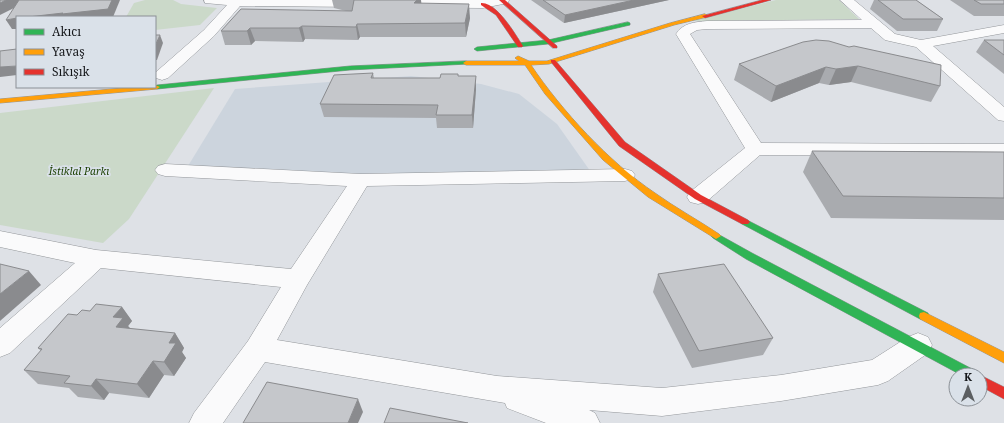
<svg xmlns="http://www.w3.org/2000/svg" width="1004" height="423" font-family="'Noto Serif',serif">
	<rect width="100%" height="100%" fill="#dee1e6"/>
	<path fill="#ccd4dd" d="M411,76L481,84L519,94L557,124L593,175L308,176L188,166L235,89Z"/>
	<g fill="#cbd9c9">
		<path d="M145,0H173L181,4L217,8L200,25L155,30V17H126L134,3Z"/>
		<path d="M776,0H839L859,19L692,21Z"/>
		<path d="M214,88L129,219L103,243L0,225V113Z"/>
	</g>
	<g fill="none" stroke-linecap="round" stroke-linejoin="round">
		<g stroke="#93969a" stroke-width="1">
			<g id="street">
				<path d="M204,0H509L508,3L483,8L240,6L214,36L168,78L162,80L156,78L155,74L156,72L204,30L227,5L205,3Z"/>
				<path d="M840,0H854L895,34L921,40L1004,25V33L933,46L1004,107V121L998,120L916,47L885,40L871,28L707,29L697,30L690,34L761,143L1004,144V156L760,155L706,202L698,204L690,202L687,197L690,192L745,148L676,34C683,23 695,22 707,21L862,20Z"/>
				<path d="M165,164L361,174L625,169L632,171L635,175L632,179L625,181L367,186L307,285L277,340L497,376L662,388L781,375L872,360L908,337L918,333L928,337L932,345L928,353L888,381L878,385L781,401L662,416L589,410L595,413L600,423H546L507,408L505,403L265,362L223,423H189L194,413L248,341L281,287L101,268L10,353L0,357V328L75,263L0,247V231L96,250L291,269L347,186L165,176L158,174L155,170L158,166Z"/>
			</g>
		</g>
		<g stroke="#93969a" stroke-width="1">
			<g id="fast">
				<path d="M628,22L630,23V25L548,44L477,51L474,49L477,47L548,40Z"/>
				<path d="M466,61L468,62V64L350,70L157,89L154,87L157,85L350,66Z"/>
				<path d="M745,219L928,313L929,316L928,319L924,320L920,319L742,224L740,222Z"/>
				<path d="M716,233L752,253L976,371L978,375H961L746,259L713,238L711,236Z"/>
			</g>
		</g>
		<g stroke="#93969a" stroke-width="1">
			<g id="slow">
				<path d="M705,14L708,16L707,17L674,25L549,64L531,65C562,111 609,162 655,193C676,208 698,220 719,234L721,236L716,239L648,197L603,160L545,94L525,65H466L463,63L466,61H519L515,58L518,56L529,61H547L670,23Z"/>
				<path d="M155,85L160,87L157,89L0,103V99L134,87H155Z"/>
				<path d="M924,312L1004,352V363L920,319L919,316L920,313Z"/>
			</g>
		</g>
		<g stroke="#93969a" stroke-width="1">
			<g id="jam">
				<path d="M499,0H505L557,46V48H553Z"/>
				<path d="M762,0H771L705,18L702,16Z"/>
				<path d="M481,3C497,2 515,34 523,46L522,47H518L496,15L481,5Z"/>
				<path d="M551,60H555L625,142L701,195L748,220L750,222L748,224H742L695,199L619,146L551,62Z"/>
				<path d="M979,375H980L1004,387V399L980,386Z"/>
			</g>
		</g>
		<use href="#street" fill="#fafafb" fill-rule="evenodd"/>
		<use href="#fast" fill="#30b455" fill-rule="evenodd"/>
		<use href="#slow" fill="#ff9f0a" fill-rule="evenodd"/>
		<use href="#jam" fill="#e5322d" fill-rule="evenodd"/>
	</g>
	<g fill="#a9abaf">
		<path d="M332,0H421V4L470,18L466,37H360L358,40L305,39L303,42L255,41L251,45H225L221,31L346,11L334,8Z"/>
		<path d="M531,0H669L564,23Z"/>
		<path d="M874,0H916L943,19L937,31H897L870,9Z"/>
		<path d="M950,0H1004V16H974Z"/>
		<path d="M984,40L1004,41V74L976,52Z"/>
		<path d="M829,41L940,86L931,102L851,82L829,85L819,83L771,102L734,80L739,64Z"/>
		<path d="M373,73L374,78H440L458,76L476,89L473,128H437L436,118L324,117L320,104Z"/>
		<path d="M812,151L1004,152V220L831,218L803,172Z"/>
		<path d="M658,274L773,338L763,355L692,368L653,292Z"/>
		<path d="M122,307L132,321L128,326L131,329L175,333L184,348L182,352L186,358L174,376L164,375L149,398L109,393L104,400L78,397L69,388L38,384L24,370L41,351L38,348L77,315L90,311Z"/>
	</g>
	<g fill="#8a8b8e">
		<path d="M6,0H30L0,15V3Z"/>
		<path d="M112,0H120L113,17H28Z"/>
		<path d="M417,0H421L422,9L414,3Z"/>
		<path d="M634,0H669L564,23L565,15Z"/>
		<path d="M469,4L470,18L466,37L465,23Z"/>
		<path d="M17,18V29H12L6,20Z"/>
		<path d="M357,24L360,37L358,40L356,27Z"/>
		<path d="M302,26L305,39L303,42L299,28Z"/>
		<path d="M250,28L255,41L251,45L247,31Z"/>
		<path d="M160,35L163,43L157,60H155V46Z"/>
		<path d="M17,66V75L0,77V67Z"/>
		<path d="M858,66L851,82L829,85L836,69Z"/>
		<path d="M826,67L819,83L771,102L776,86Z"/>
		<path d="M476,76V89L473,128L472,115Z"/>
		<path d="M29,271L41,285L0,321V294Z"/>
		<path d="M122,307L132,321L128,326L133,332L116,327L113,317Z"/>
		<path d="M175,333L184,348L182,352L186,358L174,376L164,362L169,343Z"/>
		<path d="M153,361L164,375L149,398L137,384Z"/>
		<path d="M96,379L109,393L104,400L91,386Z"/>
		<path d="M358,399L363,412L358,423H348Z"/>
	</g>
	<g fill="#c5c7cb" stroke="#8a8b8e">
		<path d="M0,0H6L0,3Z"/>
		<path d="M19,0H112L108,9L62,14L63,13L28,17H17V18L6,20Z"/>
		<path d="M354,0H417L414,3L469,4L465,23L357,24L356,27L302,26L299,28H250L247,31H221L241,9L352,11Z"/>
		<path d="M543,0H634L565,15Z"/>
		<path d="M878,0H916L943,19H903Z"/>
		<path d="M974,0H1004V4H981Z"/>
		<path d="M155,35H160L155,46Z"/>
		<path d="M816,40L829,41L849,47L854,46L941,65L940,86L858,66L836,69L826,67L776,86L739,64L803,42Z"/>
		<path d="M984,40H1004V55Z"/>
		<path d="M17,49V66L0,67V51Z"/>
		<path d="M373,73L371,78H440L441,74H458V76H476L472,115H436L438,105L320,104L334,75Z"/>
		<path d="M812,151L1004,152V198L843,196Z"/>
		<path d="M0,264L29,271L0,294Z"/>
		<path d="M724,264L773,338L699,351L658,274Z"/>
		<path d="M96,304L122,307L113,317L123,318L116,327L175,333L169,343H176L164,362L153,361L137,384L96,379L91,386L64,383L70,376L24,370L42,349L38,348L68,314L77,315L82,310L90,311Z"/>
		<path d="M267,382L358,399L348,423H243Z"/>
		<path d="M390,408L468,423H384Z"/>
	</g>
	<g text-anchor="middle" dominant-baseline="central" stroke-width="3.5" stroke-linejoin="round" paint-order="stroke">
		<g font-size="10" font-style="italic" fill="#1d4103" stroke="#dae1e9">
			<text x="79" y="171">İstiklal Parkı</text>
		</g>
	</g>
	<rect x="16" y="16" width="140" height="72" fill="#dae1e9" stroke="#8b9096"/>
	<rect x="24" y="29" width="20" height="6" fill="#30b455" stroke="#8b9096"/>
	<text x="52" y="36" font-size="12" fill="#15171a">Akıcı</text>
	<rect x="24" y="49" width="20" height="6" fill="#ff9f0a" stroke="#8b9096"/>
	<text x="52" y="56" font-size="12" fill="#15171a">Yavaş</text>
	<rect x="24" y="69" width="20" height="6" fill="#e5322d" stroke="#8b9096"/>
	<text x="52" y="76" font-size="12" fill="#15171a">Sıkışık</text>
	<g transform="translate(968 387)"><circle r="19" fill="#dae1e9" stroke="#8b9096"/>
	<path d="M0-3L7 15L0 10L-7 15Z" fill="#5b5e61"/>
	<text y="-6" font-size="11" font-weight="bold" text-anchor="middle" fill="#15171a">K</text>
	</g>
</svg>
